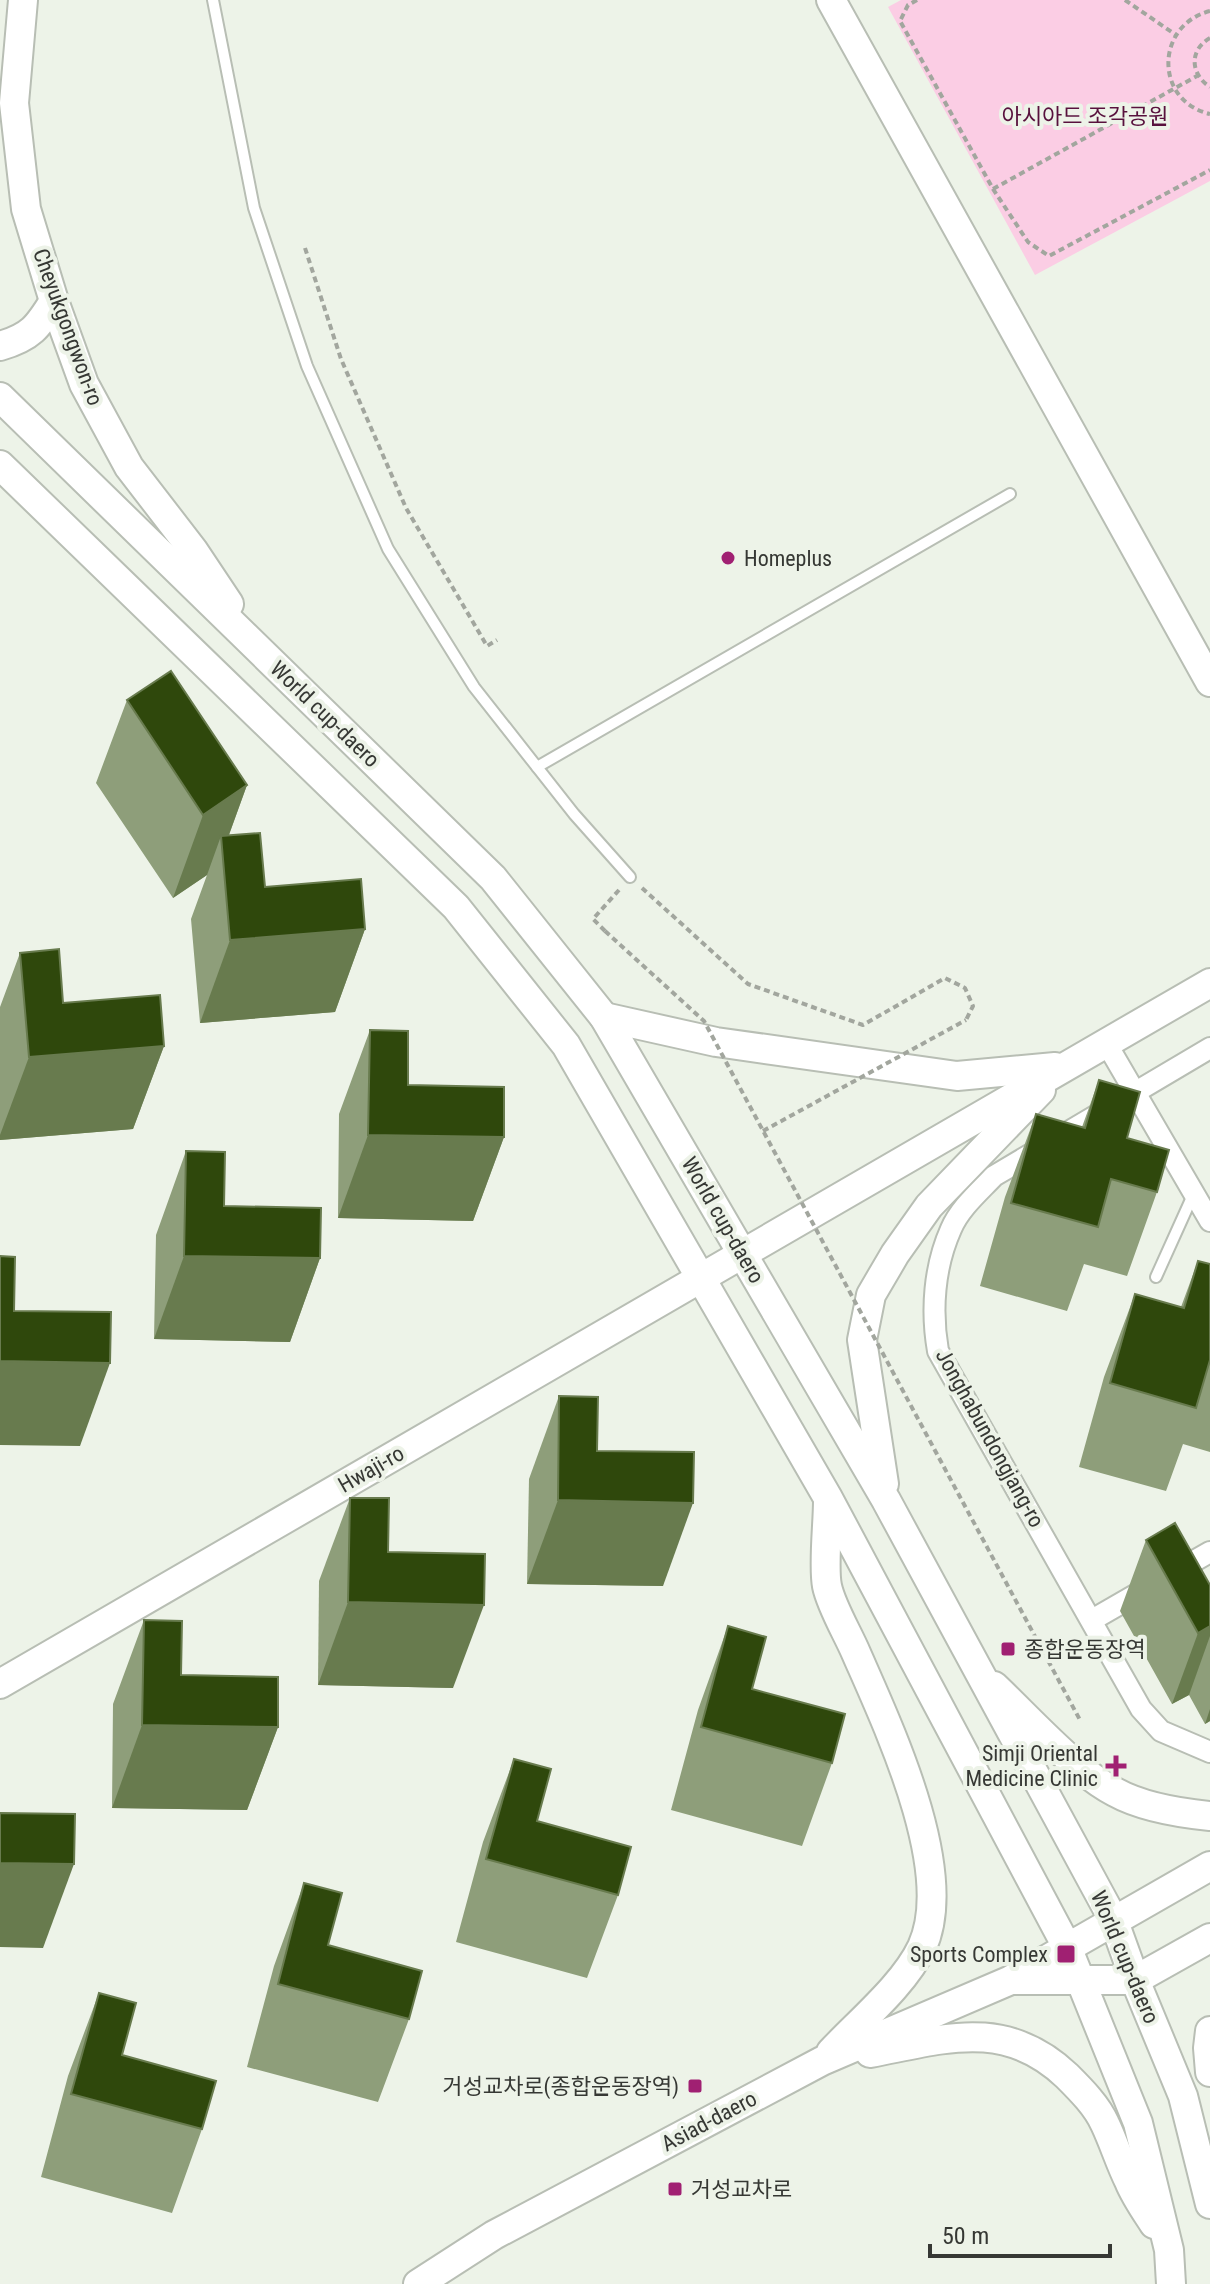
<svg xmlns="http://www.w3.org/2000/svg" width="1210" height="2284" font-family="'Roboto Condensed','Noto Sans KR',sans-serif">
	<rect width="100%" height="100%" fill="#edf3e8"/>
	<path fill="#fbcde4" d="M901,0H1210V181L1035,275L888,7Z"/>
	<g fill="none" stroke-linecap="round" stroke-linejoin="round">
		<g stroke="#b8beb4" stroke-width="14">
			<g id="lane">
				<path d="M213,0L254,208L307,366L388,549L474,687L537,767L1010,494"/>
				<path d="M537,767L574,814L630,877"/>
				<path d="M1156,1277L1193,1195"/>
			</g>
		</g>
		<g stroke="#b8beb4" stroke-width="24">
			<g id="street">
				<path d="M1105,1041L1210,1221"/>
				<path d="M1210,1048L994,1176C979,1192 960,1208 951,1229C934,1267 931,1311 938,1351L1141,1709L1161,1731L1210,1752"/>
				<path d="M1175,1572L1210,1552"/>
				<path d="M1092,1620L1144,1590"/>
			</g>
		</g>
		<g stroke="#b8beb4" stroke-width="32">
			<g id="secondary">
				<path d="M23,0L14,103L26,209L54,301L84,384L129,467L193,550L229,604"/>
				<path d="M831,0L1210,682"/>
				<path d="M0,346C31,337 38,327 54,301"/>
				<path d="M0,397L493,878L604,1017L886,1500L1113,1919L1135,1980L1183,2096L1210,2204"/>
				<path d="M0,465L456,907L566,1045L828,1498L1067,1947L1138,2123L1169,2250L1171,2284"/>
				<path d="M604,1017L716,1042L957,1076L1055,1067"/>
				<path d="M884,1484L862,1340L871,1295L895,1254L929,1206L1041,1090"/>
				<path d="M828,1501C828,1524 823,1566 827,1586C831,1606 848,1634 856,1653C888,1726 957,1871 922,1947C904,1985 860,2021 831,2052"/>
				<path d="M0,1684L1210,983"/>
				<path d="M994,1686C1027,1717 1076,1772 1115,1792C1142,1807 1179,1813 1210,1816"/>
				<path d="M1012,1980H1135L1210,1938"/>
				<path d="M1210,2031L1208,2048L1210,2072"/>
				<path d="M870,2053C944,2039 1005,2017 1067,2076C1081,2090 1097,2106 1105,2124C1114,2143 1120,2163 1129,2181C1135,2196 1145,2210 1154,2224"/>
				<path d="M418,2284L494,2235L822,2061L1011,1980L1210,1866"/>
			</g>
		</g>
		<g stroke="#a2a69e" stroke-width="4" stroke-dasharray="6 4" stroke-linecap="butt">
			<path d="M917,0L908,5L900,21L993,189L1028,242L1049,256L1210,170"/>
			<path d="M1125,0L1176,35"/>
			<path d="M1210,11C1155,25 1154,101 1210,114"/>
			<path d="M1210,38C1189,50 1190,74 1210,87"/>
			<path d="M993,189L1197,76"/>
			<path d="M305,248L341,359L406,508L487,646L497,640"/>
			<path d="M642,888L748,984L863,1025L945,978L965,988L973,1006L966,1020"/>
			<path d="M605,931L593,919L619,890"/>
		</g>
		<use href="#lane" stroke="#fff" stroke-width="10"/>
		<use href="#street" stroke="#fff" stroke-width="20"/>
		<use href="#secondary" stroke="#fff" stroke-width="28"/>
		<g stroke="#a2a69e" stroke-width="4" stroke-dasharray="6 4" stroke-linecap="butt">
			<path d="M605,931L704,1021L1080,1720"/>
			<path d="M763,1131L966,1020"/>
		</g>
	</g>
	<g fill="#8e9e7a">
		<path d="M127,700L247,785L229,835L265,887L365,929L335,1012L200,1023L191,919L207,875L173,898L96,783Z"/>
		<path d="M20,953L63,1003L164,1046L133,1129L0,1140V1007Z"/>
		<path d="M370,1030L408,1085L504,1137L473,1221L338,1218L339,1114Z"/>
		<path d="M1099,1080L1127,1138L1157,1192L1127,1276L1084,1264L1067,1311L980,1286L1005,1197L1036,1114L1082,1127Z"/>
		<path d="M186,1151L224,1206L320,1258L290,1342L154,1339L156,1235Z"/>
		<path d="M1198,1261L1210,1264V1452L1183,1444L1166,1491L1079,1467L1104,1377L1135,1294L1181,1307Z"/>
		<path d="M559,1396L597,1451L663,1586L527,1584L529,1479Z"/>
		<path d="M350,1498L388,1552L453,1688L318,1685L319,1581Z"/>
		<path d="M1146,1540L1210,1585V1721L1205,1724L1189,1695L1172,1704L1120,1611Z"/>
		<path d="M144,1620L181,1675L278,1727L247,1810L112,1808L113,1704Z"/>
		<path d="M728,1626L752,1689L832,1763L802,1846L671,1810L698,1710Z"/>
		<path d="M514,1759L537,1821L618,1895L587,1978L456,1942L483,1842Z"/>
		<path d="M304,1883L328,1945L409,2019L378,2102L247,2067L274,1966Z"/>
		<path d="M99,1993L122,2055L202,2129L172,2213L41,2177L68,2076Z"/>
	</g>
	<g fill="#687b4e">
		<path d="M247,785L223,851L221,836L207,875L173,898L203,815Z"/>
		<path d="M365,929L335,1012L200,1023L230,940Z"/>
		<path d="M164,1046L133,1129L0,1140V1135L29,1057Z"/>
		<path d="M368,1135L504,1137L473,1221L338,1218Z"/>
		<path d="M184,1256L320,1258L290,1342L154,1339Z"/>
		<path d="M0,1361L110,1363L80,1446L0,1445Z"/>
		<path d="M558,1500L693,1503L663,1586L527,1584Z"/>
		<path d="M348,1602L484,1605L453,1688L318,1685Z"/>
		<path d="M1210,1626V1636L1189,1695L1172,1704L1198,1633Z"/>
		<path d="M1210,1709V1721L1205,1724Z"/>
		<path d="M142,1725L278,1727L247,1810L112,1808Z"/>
		<path d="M0,1863L74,1864L43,1948L0,1947Z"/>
	</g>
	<g fill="#2f480c" stroke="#687b4e" stroke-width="2">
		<path d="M171,671L247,785L203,815L127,700Z"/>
		<path d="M260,833L265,887L361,879L365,929L230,940L221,836Z"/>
		<path d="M59,949L63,1003L160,995L164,1046L29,1057L20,953Z"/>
		<path d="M370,1030L408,1031V1085L504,1087V1137L368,1135Z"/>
		<path d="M1099,1080L1140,1092L1127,1138L1169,1150L1157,1192L1111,1179L1098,1227L1011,1203L1036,1114L1085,1128Z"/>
		<path d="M186,1151L225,1152L224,1206L321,1208L320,1258L184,1256Z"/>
		<path d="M0,1256L15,1257L14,1311L111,1312L110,1363L0,1361Z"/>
		<path d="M1198,1261L1210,1264V1360L1196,1408L1110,1383L1135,1294L1184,1308Z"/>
		<path d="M559,1396L598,1397L597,1451L694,1452L693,1503L558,1500Z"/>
		<path d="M350,1498H389L388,1552L485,1554L484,1605L348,1602Z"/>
		<path d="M1175,1523L1210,1585V1626L1198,1633L1146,1540Z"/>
		<path d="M144,1620L182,1621L181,1675L278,1677V1727L142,1725Z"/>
		<path d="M728,1626L766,1637L752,1689L845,1714L832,1763L701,1727Z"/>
		<path d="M514,1759L551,1769L537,1821L631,1847L618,1895L486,1859Z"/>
		<path d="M0,1813L75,1814L74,1864L0,1863Z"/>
		<path d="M304,1883L342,1893L328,1945L422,1971L409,2019L278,1984Z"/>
		<path d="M99,1993L136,2003L122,2055L216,2081L202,2129L71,2094Z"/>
	</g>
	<g fill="#a02072" stroke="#edf3e8" stroke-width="3">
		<circle cx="728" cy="558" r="8"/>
		<rect x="1000" y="1641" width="16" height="16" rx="4"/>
		<path d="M1112 1754h8v8h8v8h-8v8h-8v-8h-8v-8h8z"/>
		<rect x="1056" y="1944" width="20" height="20" rx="4"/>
		<rect x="687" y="2078" width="16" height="16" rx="4"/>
		<rect x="667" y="2181" width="16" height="16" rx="4"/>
	</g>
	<g text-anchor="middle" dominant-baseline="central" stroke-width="8" stroke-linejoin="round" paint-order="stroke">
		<g font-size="22" fill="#58113d" stroke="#edf3e8">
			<text x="1085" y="116">아시아드 조각공원</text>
		</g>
		<g font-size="22" fill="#363834" stroke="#edf3e8">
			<text transform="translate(68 327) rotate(70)">Cheyukgongwon-ro</text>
			<text transform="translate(325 714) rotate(44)">World cup-daero</text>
			<text transform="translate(723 1220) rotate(60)">World cup-daero</text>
			<text transform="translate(990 1438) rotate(61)">Jonghabundongjang-ro</text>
			<text transform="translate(371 1469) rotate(-30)">Hwaji-ro</text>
			<text transform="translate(1125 1957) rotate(67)">World cup-daero</text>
			<text transform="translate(709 2121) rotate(-28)">Asiad-daero</text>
		</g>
		<g font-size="22" fill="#363834" stroke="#edf3e8" text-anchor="start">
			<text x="744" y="558">Homeplus</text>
			<text x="1024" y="1649">종합운동장역</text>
			<text x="1098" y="1753" text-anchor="end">Simji Oriental<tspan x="1098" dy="25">Medicine Clinic</tspan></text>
			<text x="1048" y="1954" text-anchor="end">Sports Complex</text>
			<text x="679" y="2086" text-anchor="end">거성교차로(종합운동장역)</text>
			<text x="691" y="2189">거성교차로</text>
		</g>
	</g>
	<path d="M930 2244v12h180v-12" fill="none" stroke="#363834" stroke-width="4"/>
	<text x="942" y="2244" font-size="24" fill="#363834" stroke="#edf3e8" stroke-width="6" paint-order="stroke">50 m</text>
</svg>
